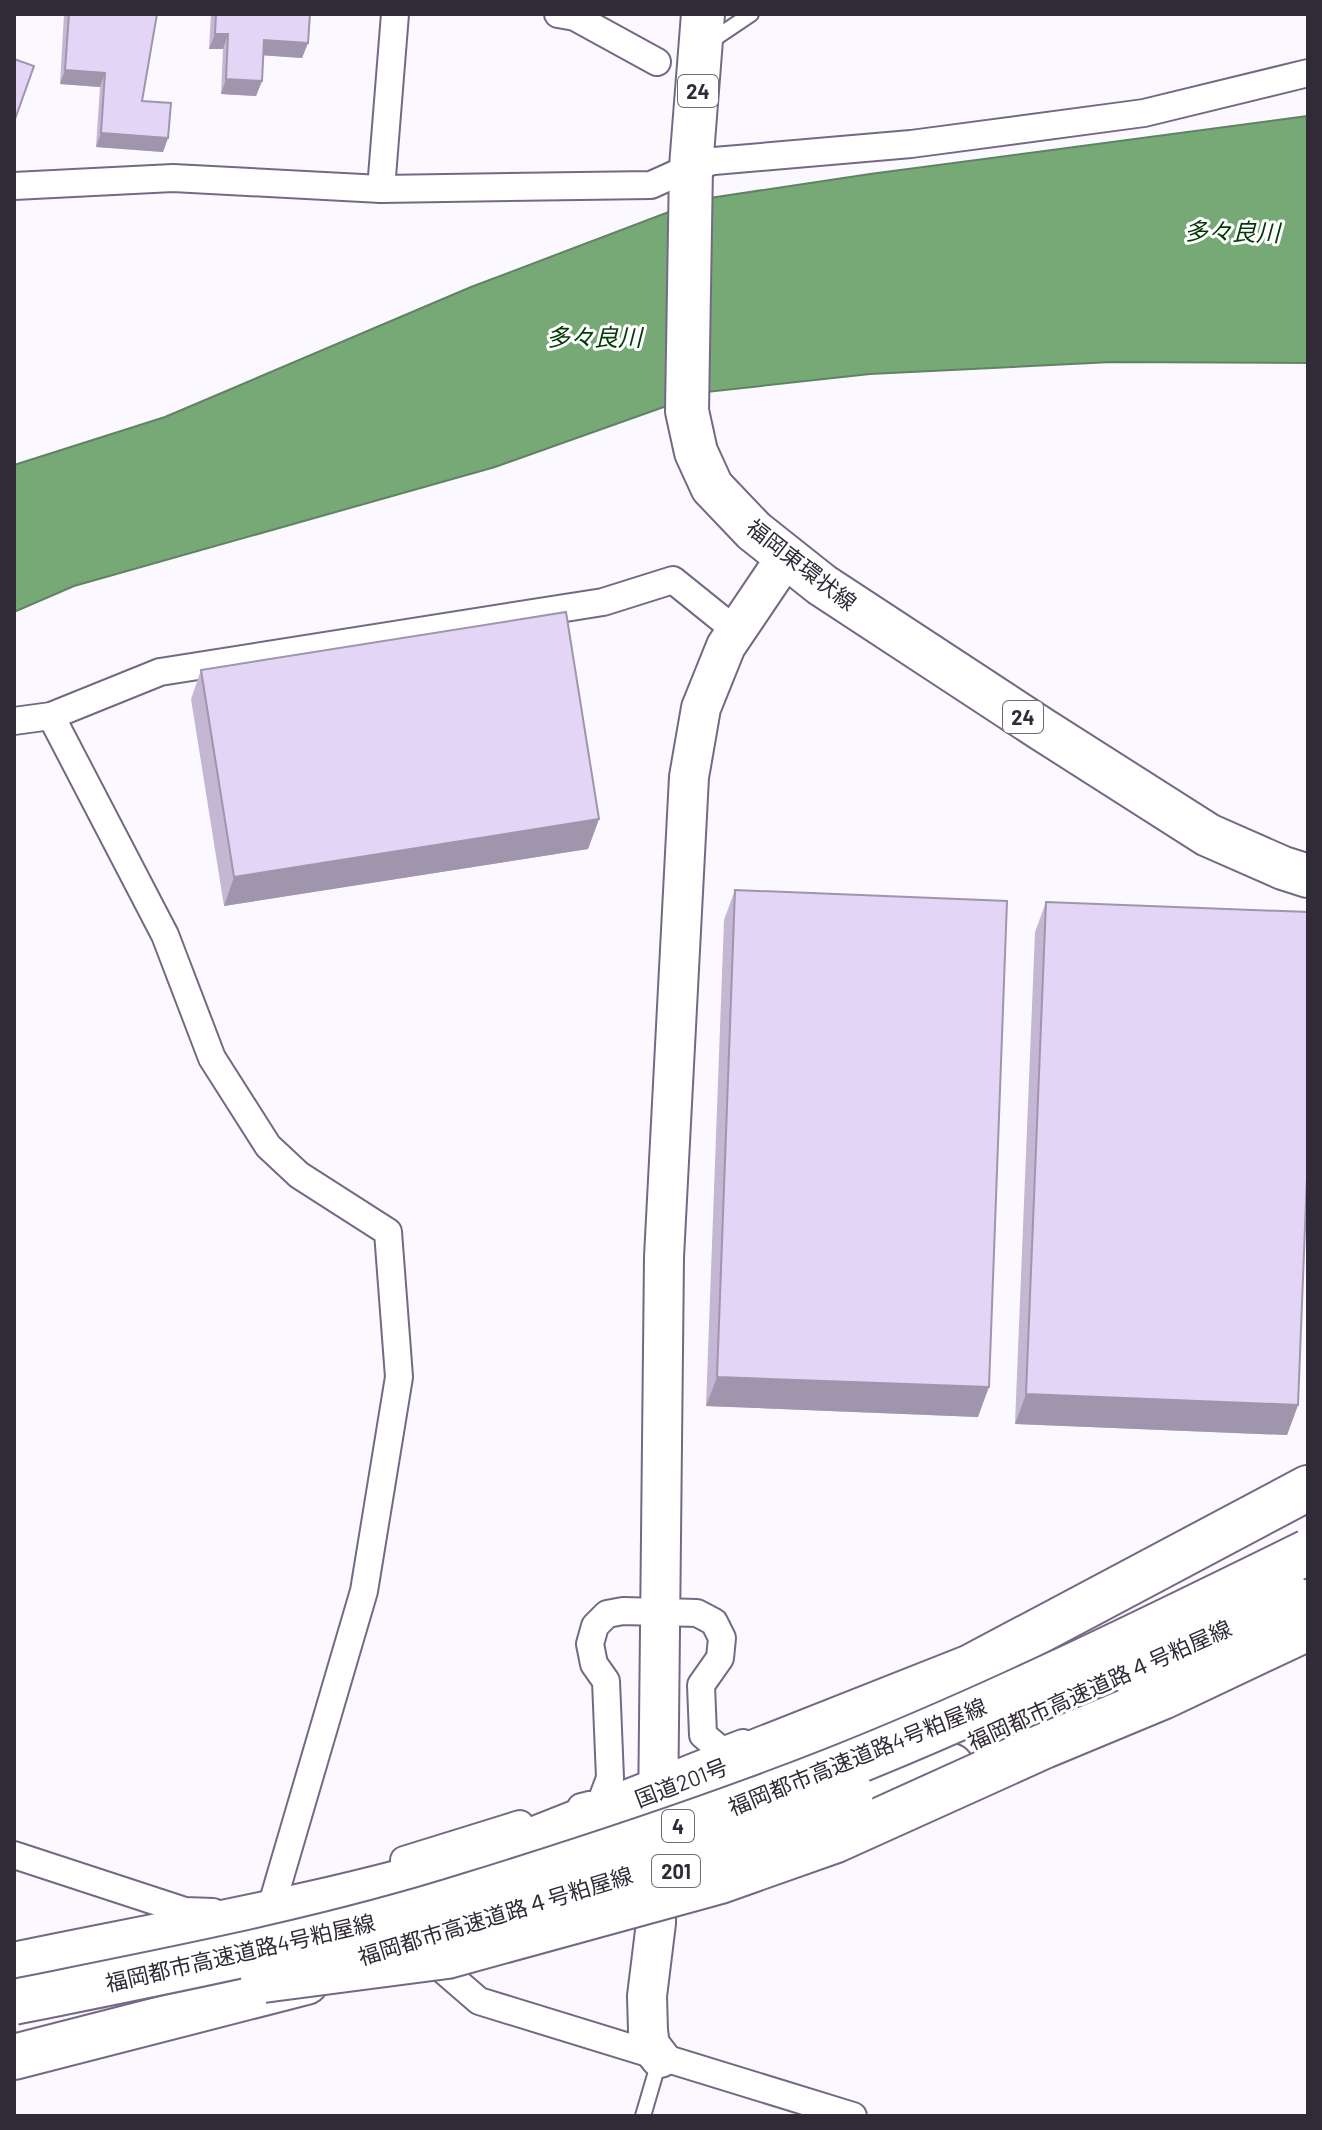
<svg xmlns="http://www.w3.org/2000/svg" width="1322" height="2130" font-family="Barlow,'Noto Sans JP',sans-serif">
	<rect width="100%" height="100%" fill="#fbf8ff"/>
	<path fill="#76a976" stroke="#618363" stroke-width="2" d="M1308,116V363L1112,362L870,374L706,392L495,467L74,586L14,612V465L165,417L471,287L703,199L870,174Z"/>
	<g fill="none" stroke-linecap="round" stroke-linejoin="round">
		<g stroke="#756885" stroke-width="18">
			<g id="lane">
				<path d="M708,43L751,14"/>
				<path d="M643,2116L660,2058"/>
			</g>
		</g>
		<g stroke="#756885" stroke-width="30">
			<g id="street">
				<path d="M558,14L575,17L657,62"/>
				<path d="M14,186L173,178L381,189L651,185L691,167L714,161L911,144L1144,113L1308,73"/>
				<path d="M381,189L395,14"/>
				<path d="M51,716L165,935L212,1058L268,1146L299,1175L388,1232L399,1377L364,1591L273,1901"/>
				<path d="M14,721L51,716L160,672L603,602L673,580L735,630"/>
				<path d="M581,1807L601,1802L610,1778L606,1681L594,1664L590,1644L595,1626L607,1614L623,1611L697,1613L714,1622L722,1638L720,1658L701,1685L703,1735L722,1751L743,1743"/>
				<path d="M14,1855L185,1911L213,1912"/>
				<path d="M404,1860L520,1824"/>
				<path d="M442,1969L479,2001L853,2116"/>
			</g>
		</g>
		<g stroke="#756885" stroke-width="42">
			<g id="secondary">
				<path d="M658,1817L664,1257L689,777L701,708L726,646L786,557"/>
				<path d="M657,1870L656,1923L647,1996L648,2031L650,2045L660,2058"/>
			</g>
		</g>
		<g stroke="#756885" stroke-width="46">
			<path id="primary" d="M703,14L691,167L687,411L696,452L712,487L754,531L822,585L1040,728L1208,835L1283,868L1308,876"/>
		</g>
		<g stroke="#756885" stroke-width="48">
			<g id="highway">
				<path d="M818,1821L951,1766"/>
				<path d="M14,1965C173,1932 335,1905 490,1857L971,1667L1308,1488"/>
				<path d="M14,2057L306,1982"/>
			</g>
		</g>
		<use href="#lane" stroke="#fff" stroke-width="14"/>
		<use href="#street" stroke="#fff" stroke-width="26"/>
		<use href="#secondary" stroke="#fff" stroke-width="38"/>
		<use href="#primary" stroke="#fff" stroke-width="42"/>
		<use href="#highway" stroke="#fff" stroke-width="44"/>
		<g stroke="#756885" stroke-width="48" stroke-linecap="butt">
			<g id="highway-bridge">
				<path d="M1130,1672L1288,1595"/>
				<path d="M539,1904C644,1871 749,1836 851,1793"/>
				<path d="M263,1980L447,1956L720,1881L836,1840L1044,1746L1162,1697L1308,1628"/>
				<path d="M14,2002C167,1971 322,1942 471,1895C594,1857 718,1816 837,1769C998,1705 1153,1628 1308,1552"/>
			</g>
		</g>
		<use href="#highway-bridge" stroke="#fff" stroke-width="44"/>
	</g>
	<g fill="#c3b7d4">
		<path d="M64,14H157L142,101L168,138L163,152L96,147L100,87L60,84Z"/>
		<path d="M211,14H310L308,43L302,58L263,55L262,81L256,96L221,94L223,49H209Z"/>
		<path d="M201,670L599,819L588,849L224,906L191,699Z"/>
		<path d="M735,890L978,1417L706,1406L724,920Z"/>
		<path d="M1046,902L1298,1405L1287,1435L1015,1424L1035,932Z"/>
	</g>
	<g fill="#9f95ac">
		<path d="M215,34H228L223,49H209Z"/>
		<path d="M264,40L308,43L302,58L258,55Z"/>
		<path d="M65,70L105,73L100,87L60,84Z"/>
		<path d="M226,79L262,81L256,96L221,94Z"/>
		<path d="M101,133L168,138L163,152L96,147Z"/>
		<path d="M599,819L588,849L224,906L234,877Z"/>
		<path d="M717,1377L989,1387L978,1417L706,1406Z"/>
		<path d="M1026,1394L1298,1405L1287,1435L1015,1424Z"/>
	</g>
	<g fill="#e3d5f6" stroke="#9f95ac" stroke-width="2">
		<path d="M69,14H157L142,101L171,103L168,138L101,133L105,73L65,70Z"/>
		<path d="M216,14H310L308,43L264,40L262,81L226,79L228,34H215Z"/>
		<path d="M14,59L34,66L14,122Z"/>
		<path d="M566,612L599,819L234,877L201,670Z"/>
		<path d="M735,890L1007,901L989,1387L717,1377Z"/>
		<path d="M1046,902L1308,912V1151L1298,1405L1026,1394Z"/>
	</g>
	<g text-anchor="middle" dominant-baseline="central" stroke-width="6" stroke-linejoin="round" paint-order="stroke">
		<g fill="#fff" stroke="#6f6b74" stroke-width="2">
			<rect x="678" y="75" width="40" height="32" rx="6"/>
			<rect x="1003" y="701" width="40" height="32" rx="6"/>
			<rect x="662" y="1810" width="32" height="32" rx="6"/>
			<rect x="652" y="1855" width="48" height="32" rx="6"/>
		</g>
		<g font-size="20" font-weight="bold" fill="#312b38">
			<text x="698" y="91">24</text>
			<text x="1023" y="717">24</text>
			<text x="678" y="1826">4</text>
			<text x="676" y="1871">201</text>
		</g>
		<g font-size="22" fill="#312b38" stroke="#fff">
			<text transform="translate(802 564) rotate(38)">福岡東環状線</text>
			<text transform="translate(1099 1684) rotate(-24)">福岡都市高速道路４号粕屋線</text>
			<text transform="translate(857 1756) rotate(-22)">福岡都市高速道路4号粕屋線</text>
			<text transform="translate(681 1782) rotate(-21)">国道201号</text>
			<text transform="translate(495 1915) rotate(-17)">福岡都市高速道路４号粕屋線</text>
			<text transform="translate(240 1952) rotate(-13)">福岡都市高速道路4号粕屋線</text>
		</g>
		<g font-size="24" font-style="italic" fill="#003905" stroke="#fff">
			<text transform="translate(1232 231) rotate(1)">多々良川</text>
			<text x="594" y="336">多々良川</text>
		</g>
	</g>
	<rect width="1322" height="2130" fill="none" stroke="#312b38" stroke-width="32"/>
</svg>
